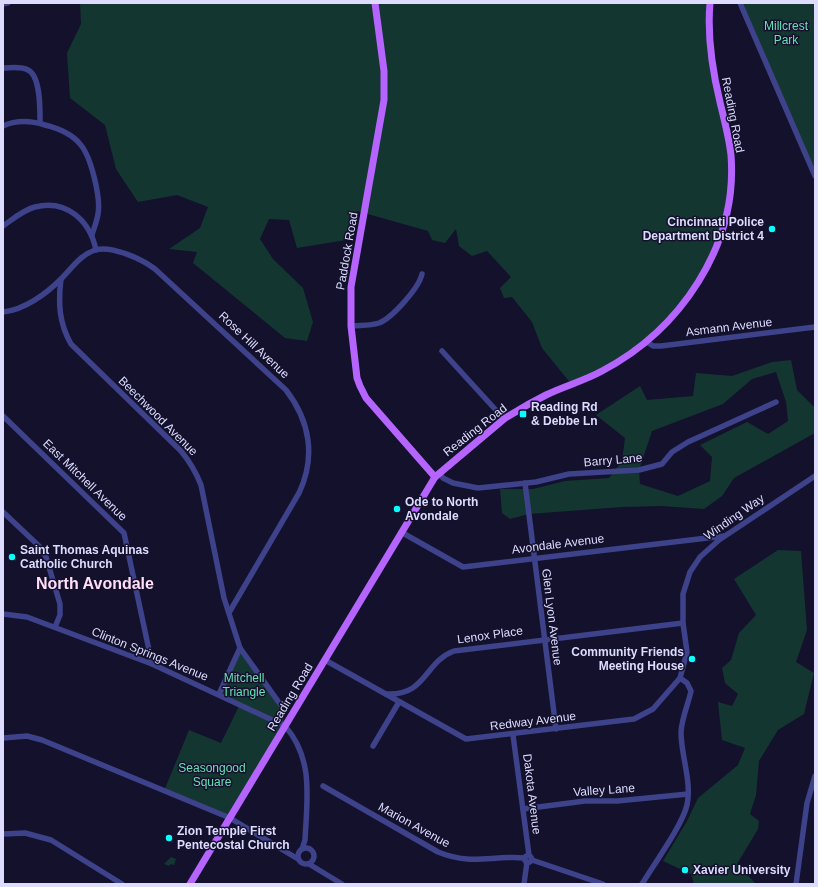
<svg xmlns="http://www.w3.org/2000/svg" width="818" height="887" font-family="Helvetica,sans-serif">
	<rect width="100%" height="100%" fill="#13112c"/>
	<g fill="#143631" fill-rule="evenodd">
		<path d="M80,3H710L709,25L731,171L721,231L702,277L647,342L572,385L542,348L532,322L512,297L504,298L500,288L511,277L487,251L472,256L459,246L456,229L445,243L432,240L428,231L357,211L352,239L297,248L289,220L269,219L260,239L273,259L303,288L313,322L307,341L285,338L193,263L197,252L169,249L200,228L208,207L177,195L138,202L116,169L105,125L70,98L67,53L81,24Z"/>
		<path d="M740,3H815V176Z"/>
		<path d="M791,360L797,390L815,408V433L734,478L722,496L704,509L661,506L622,507L529,514L510,519L502,513L500,489H533L565,481L609,478L622,461L625,438L596,415L640,386L647,400L693,396L696,373L732,376L772,362ZM776,372L786,402L788,421L768,434L747,422L700,445L712,457L710,481L678,496L640,484L639,470L652,431L723,404L752,379Z"/>
		<path d="M778,550L801,551L807,630L796,662L814,673L804,714L778,730L759,761L756,795L750,814L759,821L758,829L737,864L756,884H694L691,874L663,861L687,821L698,798L738,765L745,748L722,740L718,702L732,706L738,694L725,683L722,668L731,660L739,633L756,615L734,579Z"/>
		<path d="M240,648L280,704L285,726L230,818L164,791L189,730L221,743L240,704L219,694Z"/>
		<path d="M171,857L176,859L174,865L171,864L169,866L164,864Z"/>
	</g>
	<g fill="none" stroke-linecap="round" stroke-linejoin="round">
		<g stroke="#3d428a" stroke-width="5.5">
			<path d="M740,3L815,176"/>
			<path d="M3,4L8,3"/>
			<path d="M3,68C11,68 21,66 28,70C41,76 40,111 40,123"/>
			<path d="M3,126C16,120 32,121 45,125C57,128 72,134 80,144C91,156 101,198 98,214C97,221 94,228 92,235"/>
			<path d="M3,226C13,219 23,210 35,207C67,199 90,221 96,250"/>
			<path d="M61,279C58,303 59,323 71,344L181,451C190,462 196,472 201,485L224,598L240,648L219,694"/>
			<path d="M3,312C24,310 46,294 61,279C71,269 80,255 95,250C111,245 142,259 155,269L286,390C310,421 316,457 299,493L230,611"/>
			<path d="M351,326C360,325 370,326 379,323C392,318 419,288 422,274"/>
			<path d="M647,342L653,346H661L815,327"/>
			<path d="M442,351L504,419"/>
			<path d="M3,416L124,533L152,664"/>
			<path d="M439,473L443,478L453,483L478,488L536,482L569,474L639,470L662,464L672,452L688,442L776,402"/>
			<path d="M525,483L556,729"/>
			<path d="M3,512L39,546L46,557L60,604V615L55,627"/>
			<path d="M401,532L463,567L724,536"/>
			<path d="M3,614L27,617L152,664L285,726C314,759 307,799 305,840L302,849"/>
			<path d="M240,648L280,704"/>
			<path d="M325,660L466,739L634,719L653,709L680,678L687,652L683,623V594L690,572L700,557L719,540L815,476"/>
			<path d="M386,694C427,696 424,662 454,651L683,623"/>
			<path d="M513,735L529,855"/>
			<path d="M3,738L27,736L42,740L230,818L298,859"/>
			<path d="M373,746L399,702"/>
			<path d="M323,786L438,852C472,866 491,855 525,858"/>
			<path d="M523,809L585,801H617L688,794"/>
			<path d="M3,834L25,833L51,840L122,884"/>
			<circle cx="306" cy="856" r="8"/>
			<circle cx="528" cy="859" r="3.5"/>
			<path d="M532,860L603,884"/>
			<path d="M309,864L342,884"/>
			<path d="M524,884L527,862"/>
			<path d="M642,884C654,864 682,826 687,805C692,781 681,756 681,732C682,717 688,705 691,691L687,683L680,678"/>
			<path d="M796,884L807,803L815,776"/>
		</g>
		<g stroke="#b564fe" stroke-width="7">
			<path d="M375,3L384,71V100L351,287V326L357,378L360,386L366,398L435,477"/>
			<path d="M190,884L435,477L504,419C518,410 532,402 546,395C564,386 584,381 602,371C680,330 738,246 731,155C729,137 724,119 720,102C712,69 707,37 710,3"/>
		</g>
	</g>
	<g fill="#09fefd" stroke="#13112c" stroke-width="1.5">
		<circle cx="772" cy="229" r="4"/>
		<rect x="519" y="410" width="8" height="8" rx="2"/>
		<circle cx="397" cy="509" r="4"/>
		<circle cx="12" cy="557" r="4"/>
		<circle cx="692" cy="659" r="4"/>
		<circle cx="169" cy="838" r="4"/>
		<circle cx="685" cy="870" r="4"/>
	</g>
	<g text-anchor="middle" dominant-baseline="central" stroke-width="3" stroke-linejoin="round" paint-order="stroke">
		<g font-size="12" fill="#66e1b6" stroke="#13112c">
			<text x="786" y="26">Millcrest<tspan x="786" dy="14">Park</tspan></text>
			<text x="244" y="678">Mitchell<tspan x="244" dy="14">Triangle</tspan></text>
			<text x="212" y="768">Seasongood<tspan x="212" dy="14">Square</tspan></text>
		</g>
		<g font-size="12" fill="#dddcff" stroke="#13112c">
			<text transform="translate(733 115) rotate(79)">Reading Road</text>
			<text transform="translate(347 251) rotate(-80)">Paddock Road</text>
			<text transform="translate(729 327) rotate(-7)">Asmann Avenue</text>
			<text transform="translate(254 345) rotate(43)">Rose Hill Avenue</text>
			<text transform="translate(158 416) rotate(45)">Beechwood Avenue</text>
			<text transform="translate(475 430) rotate(-38)">Reading Road</text>
			<text transform="translate(613 460) rotate(-5)">Barry Lane</text>
			<text transform="translate(85 480) rotate(44)">East Mitchell Avenue</text>
			<text transform="translate(734 517) rotate(-35)">Winding Way</text>
			<text transform="translate(558 544) rotate(-7)">Avondale Avenue</text>
			<text transform="translate(552 617) rotate(83)">Glen Lyon Avenue</text>
			<text transform="translate(490 635) rotate(-8)">Lenox Place</text>
			<text transform="translate(150 654) rotate(22)">Clinton Springs Avenue</text>
			<text transform="translate(290 697) rotate(-59)">Reading Road</text>
			<text transform="translate(533 721) rotate(-7)">Redway Avenue</text>
			<text transform="translate(604 790) rotate(-4)">Valley Lane</text>
			<text transform="translate(532 794) rotate(83)">Dakota Avenue</text>
			<text transform="translate(414 825) rotate(29)">Marion Avenue</text>
		</g>
		<g font-size="12" font-weight="bold" fill="#dddcff" stroke="#13112c" text-anchor="start">
			<text x="764" y="222" text-anchor="end">Cincinnati Police<tspan x="764" dy="14">Department District 4</tspan></text>
			<text x="531" y="407">Reading Rd<tspan x="531" dy="14">&amp; Debbe Ln</tspan></text>
			<text x="405" y="502">Ode to North<tspan x="405" dy="14">Avondale</tspan></text>
			<text x="20" y="550">Saint Thomas Aquinas<tspan x="20" dy="14">Catholic Church</tspan></text>
			<text x="684" y="652" text-anchor="end">Community Friends<tspan x="684" dy="14">Meeting House</tspan></text>
			<text x="177" y="831">Zion Temple First<tspan x="177" dy="14">Pentecostal Church</tspan></text>
			<text x="693" y="870">Xavier University</text>
		</g>
		<g font-size="16" font-weight="bold" fill="#ffdef6" stroke="#13112c">
			<text x="95" y="583">North Avondale</text>
		</g>
	</g>
	<rect width="818" height="887" fill="none" stroke="#dddcff" stroke-width="8"/>
</svg>
